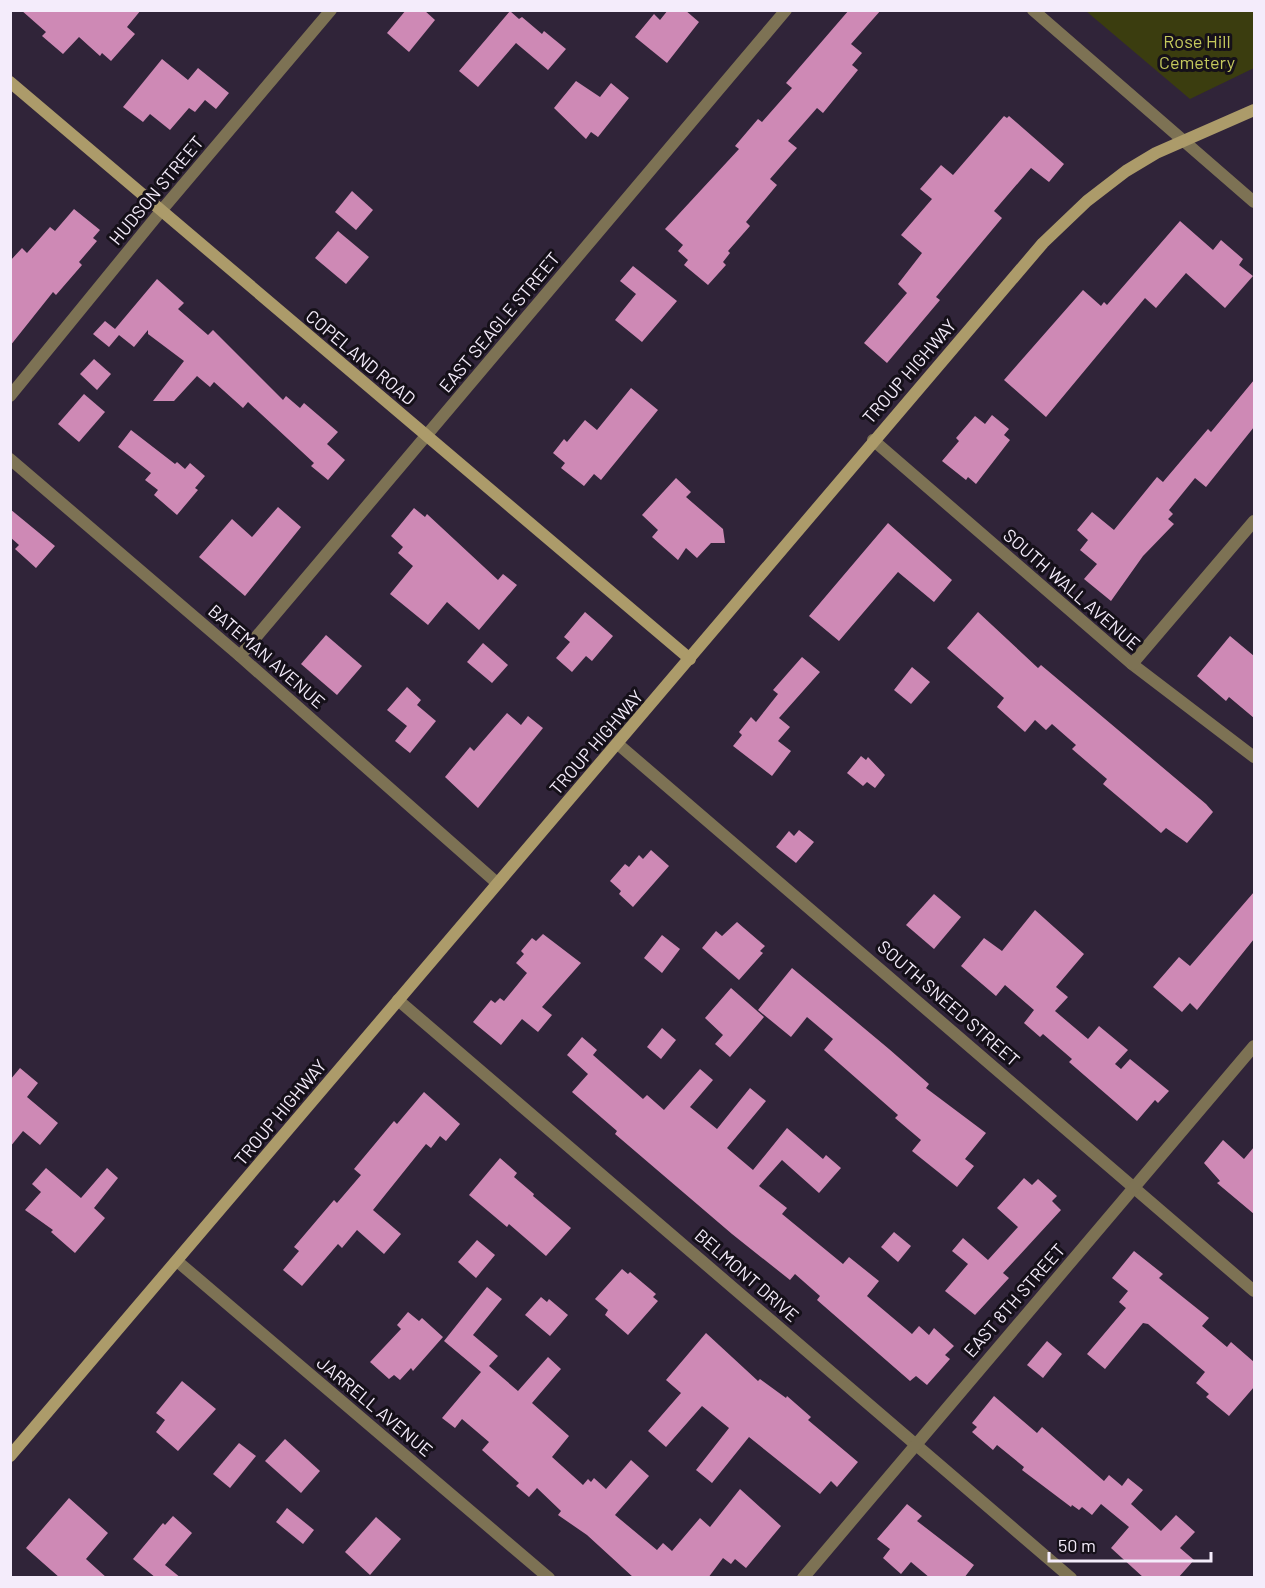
<svg xmlns="http://www.w3.org/2000/svg" width="1265" height="1588" font-family="Barlow,sans-serif">
	<rect width="100%" height="100%" fill="#302439"/>
	<path fill="#3b3d0f" d="M1086,11H1254V68L1190,99Z"/>
	<g fill="#ce89b5">
		<path d="M21,10H141L127,27L135,34L111,61L102,53L100,56L79,37L63,54L42,36L46,32Z"/>
		<path d="M406,10H424L435,20L409,52L387,33Z"/>
		<path d="M668,10H685L699,22L667,63L635,37L654,14L660,20Z"/>
		<path d="M849,10H881L851,44L862,53L852,65L858,70L823,113L817,108L788,141L797,148L770,179L777,185L746,222L750,226L728,251L730,253L723,262L726,265L708,285L684,265L688,260L678,251L683,245L665,229L739,149L735,146L758,119L762,122L792,88L786,83Z"/>
		<path d="M510,11L519,19L522,17L542,34L544,31L566,49L548,70L516,43L478,87L459,71Z"/>
		<path d="M162,59L188,80L198,68L229,93L216,109L205,100L195,112L189,108L170,130L150,114L143,122L123,107Z"/>
		<path d="M576,81L600,97L611,83L629,98L598,137L591,132L586,139L554,108Z"/>
		<path d="M1004,116L1007,118L1009,116L1064,164L1049,182L1031,168L994,211L1002,218L936,297L940,300L887,363L864,343L907,293L898,284L922,253L901,235L932,199L920,189L941,165L953,175Z"/>
		<path d="M352,191L373,210L356,230L335,212Z"/>
		<path d="M74,209L100,230L93,238L97,241L79,262L82,265L56,295L53,292L10,346V261L22,248L27,253L50,227L55,231Z"/>
		<path d="M1180,221L1213,250L1221,240L1243,259L1239,265L1253,276L1225,308L1186,273L1156,308L1145,298L1046,417L1004,380L1083,290L1101,306L1104,302L1107,305Z"/>
		<path d="M338,231L369,257L346,284L315,258Z"/>
		<path d="M633,266L677,301L642,342L615,320L636,294L620,281Z"/>
		<path d="M157,279L184,303L178,309L208,335L213,330L283,400L286,396L300,408L304,403L338,432L327,444L345,460L328,480L311,466L314,463L248,402L243,408L214,382L210,387L197,376L174,401H153L184,361L148,334V330L134,347L119,335L109,347L93,334L105,321L115,329Z"/>
		<path d="M94,359L111,374L97,390L80,374Z"/>
		<path d="M1254,380V427L1206,487L1195,478L1169,510L1173,514L1168,519L1174,524L1143,556L1111,601L1084,579L1097,564L1080,550L1088,540L1077,530L1092,512L1114,530L1157,477L1163,482L1208,429L1211,432Z"/>
		<path d="M631,388L658,410L601,480L594,474L584,486L561,468L565,463L553,453L564,439L567,442L585,420L597,430Z"/>
		<path d="M84,394L105,412L79,442L58,424Z"/>
		<path d="M992,415L1009,429L1004,435L1010,440L976,484L968,477L966,480L942,461L959,441L956,438L975,416L985,424Z"/>
		<path d="M131,430L175,464L177,462L185,469L190,463L205,476L195,488L198,490L177,515L154,495L158,490L145,480L151,473L118,447Z"/>
		<path d="M676,478L691,492L686,497L723,529L725,543H711L697,558L686,548L678,560L652,537L658,530L642,515Z"/>
		<path d="M278,507L301,527L245,596L199,557L232,519L252,537Z"/>
		<path d="M414,508L425,517L427,514L498,580L503,574L517,585L479,630L447,602L428,625L390,594L413,566L398,553L403,547L391,536Z"/>
		<path d="M10,509L55,546L36,568L15,549L19,545L10,537Z"/>
		<path d="M888,523L952,580L934,602L898,572L839,641L809,616Z"/>
		<path d="M585,612L613,636L592,661L586,656L572,672L556,658L570,642L564,637Z"/>
		<path d="M978,612L1038,668L1041,665L1206,804L1213,812L1187,843L1166,828L1161,833L1103,784L1107,779L1072,749L1076,745L1052,724L1046,730L1035,720L1025,732L997,707L1004,698L947,648Z"/>
		<path d="M326,635L362,666L337,695L301,664Z"/>
		<path d="M1230,636L1254,656V718L1229,697L1226,701L1197,676Z"/>
		<path d="M483,643L508,665L492,683L467,662Z"/>
		<path d="M802,657L820,672L779,718L790,727L778,741L791,751L772,776L733,746L742,735L739,732L751,717L756,722L778,694L773,690Z"/>
		<path d="M912,667L930,682L911,704L894,690Z"/>
		<path d="M407,687L421,700L417,705L436,721L410,753L395,741L407,726L387,710Z"/>
		<path d="M507,713L521,725L528,716L543,728L478,808L445,777L470,747L474,751Z"/>
		<path d="M861,756L866,760L868,757L885,775L875,788L867,782L863,786L847,773Z"/>
		<path d="M799,830L814,842L796,863L776,847L789,831L794,836Z"/>
		<path d="M651,850L669,866L633,907L619,894L621,891L610,881L625,864L629,867L639,855L643,859Z"/>
		<path d="M1254,892V939L1197,1010L1190,1003L1182,1012L1153,987L1179,957L1190,966Z"/>
		<path d="M934,894L961,917L934,949L906,925Z"/>
		<path d="M1035,910L1084,954L1056,987L1068,997L1055,1011L1088,1039L1099,1026L1128,1050L1115,1064L1121,1069L1130,1059L1169,1091L1158,1103L1155,1100L1137,1121L1069,1062L1072,1059L1043,1034L1040,1037L1024,1023L1034,1010L1005,985L996,996L961,966L984,938L1002,951Z"/>
		<path d="M737,922L765,946L760,951L763,953L739,980L702,948L716,931L722,936Z"/>
		<path d="M543,934L581,963L542,1007L552,1015L538,1032L522,1019L501,1045L473,1022L491,1000L495,1003L500,998L504,1001L527,973L516,963L524,954L521,951L532,938L536,941Z"/>
		<path d="M662,935L680,949L662,973L644,958Z"/>
		<path d="M792,968L889,1049L929,1084L926,1088L986,1133L965,1159L974,1166L957,1187L912,1151L921,1140L895,1118L898,1115L824,1050L833,1039L807,1017L791,1037L758,1010Z"/>
		<path d="M731,988L764,1017L730,1057L715,1044L723,1035L705,1018Z"/>
		<path d="M662,1028L676,1040L661,1059L647,1047Z"/>
		<path d="M582,1037L597,1050L593,1055L643,1099L647,1095L664,1110L700,1069L713,1080L690,1107L717,1129L750,1088L766,1101L727,1148L753,1170L787,1128L823,1159L826,1155L841,1168L819,1193L782,1160L759,1186L787,1208L782,1214L843,1264L849,1257L879,1281L867,1296L912,1334L919,1326L929,1335L934,1328L954,1346L945,1355L950,1359L927,1385L916,1376L910,1381L817,1300L820,1296L795,1274L790,1280L732,1234L615,1134L617,1131L572,1092L588,1074L567,1055Z"/>
		<path d="M20,1068L38,1083L27,1097L58,1123L40,1145L23,1131L10,1147V1080Z"/>
		<path d="M424,1092L460,1124L446,1141L440,1136L431,1148L426,1144L373,1210L401,1234L384,1254L357,1230L342,1248L338,1244L302,1286L283,1270L299,1251L294,1247L334,1200L337,1203L361,1175L354,1169L394,1121L397,1124Z"/>
		<path d="M1223,1140L1244,1159L1254,1147V1214L1217,1183L1220,1181L1204,1163Z"/>
		<path d="M500,1158L517,1173L514,1177L534,1194L533,1196L571,1228L546,1256L509,1224L507,1227L469,1195Z"/>
		<path d="M46,1168L81,1198L107,1168L118,1178L94,1208L105,1218L75,1253L51,1232L53,1230L25,1210L41,1192L32,1184Z"/>
		<path d="M1024,1178L1032,1185L1038,1179L1057,1196L1052,1201L1061,1210L1003,1273L1009,1278L975,1315L945,1291L968,1264L952,1251L963,1238L988,1260L1018,1227L997,1208Z"/>
		<path d="M894,1232L911,1246L898,1262L881,1247Z"/>
		<path d="M477,1240L495,1255L476,1278L458,1262Z"/>
		<path d="M1134,1251L1163,1274L1159,1278L1209,1318L1202,1326L1227,1347L1231,1342L1254,1362V1387L1229,1416L1206,1397L1209,1394L1196,1383L1205,1372L1148,1324L1143,1323L1105,1369L1087,1354L1126,1308L1119,1302L1128,1291L1112,1278Z"/>
		<path d="M622,1269L628,1274L630,1272L656,1294L653,1297L658,1301L628,1335L605,1315L608,1310L595,1299Z"/>
		<path d="M487,1287L502,1299L473,1335L498,1356L489,1366L518,1391L548,1357L561,1369L532,1403L569,1436L552,1457L583,1485L588,1479L591,1482L594,1478L606,1489L631,1460L649,1476L615,1515L657,1550L663,1543L672,1551L700,1518L710,1527L740,1489L781,1526L746,1568L735,1559L731,1564L723,1558L708,1578H634L587,1535L558,1515L561,1511L537,1488L529,1497L516,1486L519,1483L482,1450L489,1442L462,1419L455,1428L442,1418L481,1372L444,1341Z"/>
		<path d="M541,1297L547,1302L549,1299L568,1315L550,1336L525,1315Z"/>
		<path d="M408,1312L419,1321L422,1318L443,1337L413,1371L411,1368L400,1380L394,1375L389,1379L370,1362L401,1329L397,1325Z"/>
		<path d="M706,1333L758,1381L760,1379L786,1398L787,1396L811,1417L808,1420L858,1462L837,1487L831,1481L820,1494L749,1437L712,1483L696,1470L729,1428L702,1406L666,1447L648,1431L681,1393L666,1380Z"/>
		<path d="M1047,1341L1062,1354L1043,1378L1027,1365Z"/>
		<path d="M182,1381L216,1409L178,1451L156,1432L165,1420L156,1413Z"/>
		<path d="M994,1396L1037,1433L1042,1427L1104,1481L1109,1475L1122,1486L1128,1478L1143,1490L1131,1504L1161,1531L1176,1515L1195,1532L1180,1548L1194,1560L1178,1578H1144L1111,1548L1129,1527L1101,1504L1092,1515L1082,1507L1079,1510L1072,1505L1071,1507L1022,1470L1024,1467L997,1445L993,1450L972,1432L977,1427L972,1423Z"/>
		<path d="M285,1439L320,1471L301,1493L265,1461Z"/>
		<path d="M239,1443L256,1456L230,1488L213,1474Z"/>
		<path d="M69,1498L108,1533L86,1559L107,1578H60L26,1548Z"/>
		<path d="M907,1504L922,1516L917,1521L974,1565L964,1578H930L911,1562L901,1574L883,1558L890,1549L877,1539Z"/>
		<path d="M287,1508L314,1530L303,1544L276,1522Z"/>
		<path d="M173,1516L192,1533L165,1565L181,1578H156L133,1559L163,1523L165,1525Z"/>
		<path d="M376,1517L401,1539L370,1575L345,1552Z"/>
	</g>
	<g fill="none" stroke-linecap="round" stroke-linejoin="round">
		<g stroke="#7d7254" stroke-width="12">
			<path d="M1033,10L1254,202"/>
			<path d="M10,396L161,211L331,10"/>
			<path d="M873,440L1132,664L1254,757"/>
			<path d="M10,459L240,656L497,883"/>
			<path d="M240,656L786,10"/>
			<path d="M1132,664L1254,521"/>
			<path d="M619,745L1254,1291"/>
			<path d="M398,1000L1071,1578"/>
			<path d="M177,1261L549,1578"/>
			<path d="M803,1578L1254,1046"/>
		</g>
		<g stroke="#ac9b6a" stroke-width="12">
			<path d="M10,82L690,659"/>
			<path d="M10,1456L1043,243L1087,201L1126,171L1156,153L1254,110"/>
		</g>
	</g>
	<g text-anchor="middle" dominant-baseline="central" stroke-width="6" stroke-linejoin="round" paint-order="stroke">
		<g font-size="18" fill="#c5c95d" stroke="#151019">
			<text x="1197" y="41">Rose Hill<tspan x="1197" dy="21">Cemetery</tspan></text>
		</g>
		<g font-size="18" fill="#f4ecfb" stroke="#151019">
			<text transform="translate(156 190) rotate(-50)">HUDSON STREET</text>
			<text transform="translate(499 322) rotate(-50)">EAST SEAGLE STREET</text>
			<text transform="translate(361 357) rotate(40)">COPELAND ROAD</text>
			<text transform="translate(909 371) rotate(-49)">TROUP HIGHWAY</text>
			<text transform="translate(1072 589) rotate(41)">SOUTH WALL AVENUE</text>
			<text transform="translate(267 656) rotate(41)">BATEMAN AVENUE</text>
			<text transform="translate(596 742) rotate(-49)">TROUP HIGHWAY</text>
			<text transform="translate(949 1003) rotate(41)">SOUTH SNEED STREET</text>
			<text transform="translate(280 1112) rotate(-50)">TROUP HIGHWAY</text>
			<text transform="translate(747 1275) rotate(41)">BELMONT DRIVE</text>
			<text transform="translate(1014 1300) rotate(-49)">EAST 8TH STREET</text>
			<text transform="translate(375 1406) rotate(40)">JARRELL AVENUE</text>
		</g>
	</g>
	<rect width="1265" height="1588" fill="none" stroke="#f4ecfb" stroke-width="24"/>
	<path d="M1049 1552v9h162v-9" fill="none" stroke="#f4ecfb" stroke-width="3"/>
	<text x="1058" y="1552" font-size="18" fill="#f4ecfb" stroke="#151019" stroke-width="4.5" paint-order="stroke">50 m</text>
</svg>
